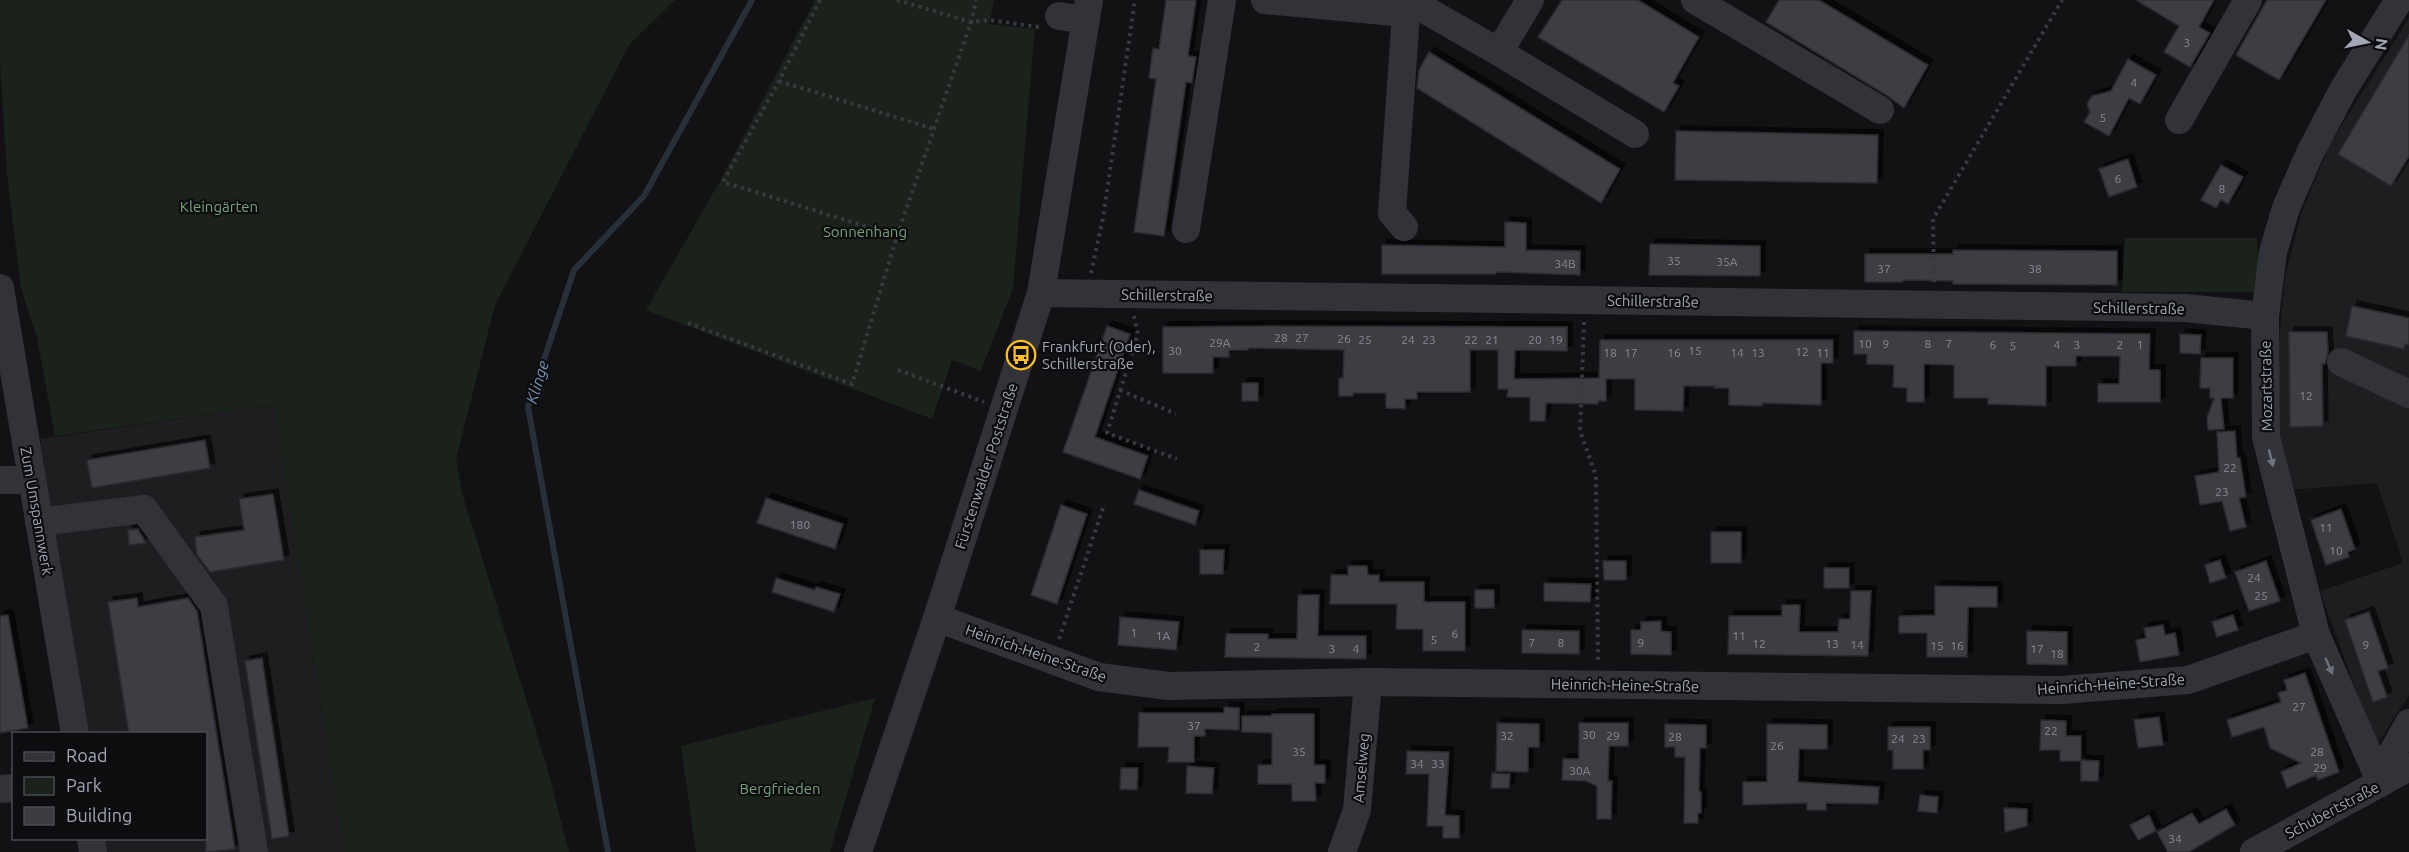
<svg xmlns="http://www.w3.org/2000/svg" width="2409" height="852" font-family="Ubuntu,sans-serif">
	<defs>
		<filter id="shadow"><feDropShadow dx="5" dy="-5" stdDeviation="0" flood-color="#0009"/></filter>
	</defs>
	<rect width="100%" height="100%" fill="#121214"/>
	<g fill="#1e1e21">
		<path d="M2409,18V695L2376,746L2320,591L2403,563L2377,483L2289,490L2277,430L2278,355L2285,276L2301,214L2330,144Z"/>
		<path d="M274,405L344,852H107L104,839L206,838V734L87,733L40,439Z"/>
	</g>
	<g fill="#1a221b">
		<path d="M0,0H675L629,45L495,305L456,459L462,493L547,767L569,852H344L274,405L55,436L37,338L21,288L7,174L0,63Z"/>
		<path d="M815,0H994L989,24L1035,29L1013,288L981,371L952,360L932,419L646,310L720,181Z"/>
		<path d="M2125,238H2257L2259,292H2122Z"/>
		<path d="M875,698L830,852H696L681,746Z"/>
	</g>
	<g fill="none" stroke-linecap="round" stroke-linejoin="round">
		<path stroke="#273039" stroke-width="6" d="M608,852L528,407L574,270L644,196L752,0"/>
	</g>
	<g fill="#3c3c42" stroke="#2c2c30" stroke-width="1.5" filter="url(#shadow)">
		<path d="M1166,0H1196L1188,56L1196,57L1192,83L1186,82L1164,236L1134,232L1156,79L1149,78L1153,48L1159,49Z"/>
		<path d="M1562,0H1638L1699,37L1673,83L1679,86L1664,112L1538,37Z"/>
		<path d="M1779,0H1819L1928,65L1904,108L1888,96L1766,22Z"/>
		<path d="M2136,0H2214L2199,27L2210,33L2190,67L2164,52L2179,26Z"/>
		<path d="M2267,0H2326L2279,80L2236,55Z"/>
		<path d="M2409,35V156L2391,186L2338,154Z"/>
		<path d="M1429,52L1620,169L1601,203L1417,88L1419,70Z"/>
		<path d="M2128,59L2156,75L2140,104L2129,98L2109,136L2084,122L2090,112L2087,104L2092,96L2111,91Z"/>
		<path d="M1676,131L1878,135L1877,183L1675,180Z"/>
		<path d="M2128,159L2137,187L2109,197L2099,169Z"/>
		<path d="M2221,165L2243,177L2228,204L2221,200L2216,208L2201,200Z"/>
		<path d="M1505,222L1526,223V250L1580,251V275L1496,272V274H1382V245L1505,247Z"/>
		<path d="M1650,244L1760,246V276L1649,275Z"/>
		<path d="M1953,250L2117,251V285L1953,284V281L1903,280V282H1865V254H1953Z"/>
		<path d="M2352,306L2409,318V345L2405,344L2404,349L2346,336Z"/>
		<path d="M1107,326L1130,334L1095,437L1148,456L1140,479L1063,452Z"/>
		<path d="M1270,326L1567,327V351L1515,350L1514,379L1599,378L1600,340H1833V363H1821V405L1762,403V406L1729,405V388H1714L1715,386H1684L1683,411L1635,410V379H1606V401H1598V404L1546,403L1545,421H1530V397H1507L1508,389H1498V350H1470V392H1417V399H1405V409L1386,408V393H1353V396H1339V378H1343L1344,350L1248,348V350H1229V357H1213V373H1163V327Z"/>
		<path d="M1854,331L2150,334L2149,370H2160V402H2098V384H2119L2120,356H2076V366H2046V406L1988,404V398H1954V365L1924,364V402H1907V388L1893,387L1894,365L1867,364V354H1854Z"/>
		<path d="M2289,332H2327L2328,353L2325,364H2322L2323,426L2290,427Z"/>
		<path d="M2180,334L2201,335L2200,354L2180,353Z"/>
		<path d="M2201,358H2233V398H2221L2224,429L2208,430L2207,418L2214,398H2210V388H2200Z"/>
		<rect x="1242" y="383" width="16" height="18"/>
		<path d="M2235,431L2237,458H2240L2246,497L2239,498L2246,527L2230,531L2222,501L2200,505L2195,476L2219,472L2217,432Z"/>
		<path d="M205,440L210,468L92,488L87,460Z"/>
		<path d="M1139,490L1199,511L1195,525L1134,504Z"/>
		<path d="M273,494L284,560L210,572L197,555L195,537L244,530L239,499Z"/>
		<path d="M766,498L843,524L835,549L757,523Z"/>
		<path d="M1061,505L1087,514L1057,604L1031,595Z"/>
		<path d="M2341,509L2355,549L2348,552L2349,557L2326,565L2311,520Z"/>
		<path d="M138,529L146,543L129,545L128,530Z"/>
		<rect x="1711" y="532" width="30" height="31"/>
		<path d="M1200,550H1224L1223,574H1200Z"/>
		<path d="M2220,560L2226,578L2210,583L2205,565Z"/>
		<path d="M1603,561H1626V580H1604Z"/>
		<path d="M2266,561L2280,601L2249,611L2235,572Z"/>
		<path d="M1348,566H1367L1368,575H1379V582H1424V602H1465V651H1423V629H1396L1397,604H1330L1331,575H1348Z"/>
		<rect x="1824" y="568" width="25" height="20"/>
		<path d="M776,578L815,590L816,587L840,594L834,612L772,592Z"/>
		<path d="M1544,583L1591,584L1590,602L1544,601Z"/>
		<path d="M1935,586L1997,587V607H1968L1967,657H1927V633H1899V616L1935,615Z"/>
		<rect x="1475" y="590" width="19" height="18"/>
		<path d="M1851,591H1871L1868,656L1728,654L1729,616H1782V605H1800L1799,632H1838L1839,619H1850Z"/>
		<path d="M1298,595H1319L1318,636H1366V659L1225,657L1226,634H1268V639H1297Z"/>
		<path d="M137,598L138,607L188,598L197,611L235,849L206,852V734H129L108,602Z"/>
		<path d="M2369,612L2388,668L2378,671L2387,697L2373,702L2345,620Z"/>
		<path d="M8,615L28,728L0,733V616Z"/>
		<path d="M2233,615L2238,630L2217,637L2212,622Z"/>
		<path d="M1120,617L1179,622L1176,650L1118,645Z"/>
		<path d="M1661,621V631L1671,632V655L1631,654V630H1641V622Z"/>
		<path d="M2163,625L2165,635L2175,633L2179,655L2140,662L2136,640L2146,638L2144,628Z"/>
		<path d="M1522,630L1579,631V654L1522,653Z"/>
		<path d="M2027,631L2067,632V665L2027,664Z"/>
		<path d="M262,658L289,836L272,839L245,661Z"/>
		<path d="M2305,673L2339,772L2318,780L2316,775L2287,788L2281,772L2301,763L2270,748L2264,727L2232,737L2227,720L2281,702L2278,693L2287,690L2284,680Z"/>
		<path d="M1224,707L1239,708V730L1205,729V736H1194V762H1168L1169,747H1138L1139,713H1224Z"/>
		<path d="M1272,714H1314V765H1325V783H1315L1316,801H1292V784H1258V765H1272V733L1242,732V716H1272Z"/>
		<path d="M2159,717L2163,745L2138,748L2134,720Z"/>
		<path d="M2041,720L2066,721V736H2081V761H2060V750H2040Z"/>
		<path d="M1497,723L1539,724V747H1528V772L1496,771Z"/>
		<path d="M1579,723H1628V746H1609L1608,781H1612L1611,819H1597V786L1586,781L1562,780L1563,759H1579Z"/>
		<path d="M1665,724L1706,725V748H1700L1699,792H1701V813H1698V823H1684L1685,757H1675V747H1665Z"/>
		<path d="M1767,724L1827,725V749H1799L1798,782L1879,787L1878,804L1826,803V810H1807V803L1743,805V782H1767Z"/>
		<path d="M1888,727H1930V750H1923V769H1893V750H1888Z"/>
		<path d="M1407,751L1449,752L1445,815L1459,816V838H1443V826H1427L1429,774H1406Z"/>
		<path d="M2081,760L2099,761L2098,781H2081Z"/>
		<path d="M1187,766L1214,768L1212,794L1186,793Z"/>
		<path d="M1121,768H1138L1137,790L1120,789Z"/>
		<path d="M1492,773L1510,774L1509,788H1491Z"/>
		<path d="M1920,795L1938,797L1937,813L1918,811Z"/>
		<path d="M2004,808L2027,809V826L2005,832Z"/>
		<path d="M2226,809L2235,825L2189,852H2168L2157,832L2192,813L2199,824Z"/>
		<path d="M2149,815L2156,831L2138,840L2130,825Z"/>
	</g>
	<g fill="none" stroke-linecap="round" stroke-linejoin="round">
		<g stroke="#383a40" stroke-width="4" stroke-dasharray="3 4.5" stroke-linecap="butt">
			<path d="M820,0L779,81L723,182L897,236"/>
			<path d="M897,0L971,22L989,20L1039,27"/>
			<path d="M779,81L934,129"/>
			<path d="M1091,273L1103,218L1135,0"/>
			<path d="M1934,282L1933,219L2062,0"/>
			<path d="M1134,316L1138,334L1107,433L1177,459"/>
			<path d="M1584,322L1580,431L1596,476L1598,663"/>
			<path d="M688,323L852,384L897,236L971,22L976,0"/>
			<path d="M898,370L984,402"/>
			<path d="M1120,390L1176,414"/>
			<path d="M1059,639L1103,508"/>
		</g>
		<g stroke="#323339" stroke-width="28">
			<path d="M1265,0L1405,13"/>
			<path d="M1408,0L1499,52L1635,134"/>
			<path d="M1695,0L1880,110"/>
			<path d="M1059,16L1086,20"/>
			<path d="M1499,52L1530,0"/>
			<path d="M2179,120L2248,0"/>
			<path d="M1404,227L1392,213L1407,0"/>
			<path d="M1186,229L1222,0"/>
			<path d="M0,288L75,734"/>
			<path d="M1041,293L2185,308L2265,316"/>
			<path d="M2341,362L2409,394"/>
			<path d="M0,480H31"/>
			<path d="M39,522L144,509L214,606L254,852"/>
			<path d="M937,618L1099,677L1168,686L1368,682L2062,690L2188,680L2316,635"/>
			<path d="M2379,777L2409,723"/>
			<path d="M2381,783L2316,635L2266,437L2265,316L2273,252L2286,208L2310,153L2343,90L2399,0"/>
			<path d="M0,789L14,788"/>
			<path d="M91,838L93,852"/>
			<path d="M858,852L937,618L1041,293L1089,0"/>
			<path d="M1342,852L1357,810L1368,682"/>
			<path d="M2254,852L2409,767"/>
		</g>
	</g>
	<defs><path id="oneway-solid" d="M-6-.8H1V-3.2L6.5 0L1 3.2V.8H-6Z" transform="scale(1.5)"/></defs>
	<g fill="#70737e">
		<use href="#oneway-solid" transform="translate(2271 458) rotate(76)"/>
		<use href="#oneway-solid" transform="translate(2329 666) rotate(66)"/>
	</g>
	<defs>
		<g id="bus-ring" transform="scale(1.5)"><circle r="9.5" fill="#0d0d0f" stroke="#ffc11f" stroke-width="1.5"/><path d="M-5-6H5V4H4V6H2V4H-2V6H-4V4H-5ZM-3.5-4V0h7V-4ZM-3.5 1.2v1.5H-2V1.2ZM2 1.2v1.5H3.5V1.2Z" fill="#ffc11f"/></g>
	</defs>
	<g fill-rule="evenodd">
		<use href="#bus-ring" x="1021" y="355"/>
	</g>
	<g text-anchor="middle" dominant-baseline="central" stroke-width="4.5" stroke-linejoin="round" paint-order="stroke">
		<g font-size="12" fill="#888c99">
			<text x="2187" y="42">3</text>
			<text x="2134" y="82">4</text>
			<text x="2103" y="117">5</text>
			<text x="2118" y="178">6</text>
			<text x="2222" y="188">8</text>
			<text x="1674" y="260">35</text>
			<text x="1727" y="261">35A</text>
			<text x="1565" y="263">34B</text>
			<text x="1884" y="268">37</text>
			<text x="2035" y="268">38</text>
			<text x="1281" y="337">28</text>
			<text x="1302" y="337">27</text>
			<text x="1344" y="338">26</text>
			<text x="1365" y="339">25</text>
			<text x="1408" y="339">24</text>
			<text x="1429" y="339">23</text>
			<text x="1471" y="339">22</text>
			<text x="1492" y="339">21</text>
			<text x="1535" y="339">20</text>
			<text x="1556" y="339">19</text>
			<text x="1220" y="342">29A</text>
			<text x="1865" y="343">10</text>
			<text x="1886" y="343">9</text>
			<text x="1928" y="343">8</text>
			<text x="1949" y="343">7</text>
			<text x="1993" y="344">6</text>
			<text x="2057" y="344">4</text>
			<text x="2077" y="344">3</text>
			<text x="2120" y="344">2</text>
			<text x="2140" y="344">1</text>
			<text x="2013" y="345">5</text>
			<text x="1175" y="350">30</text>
			<text x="1695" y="350">15</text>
			<text x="1802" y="351">12</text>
			<text x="1610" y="352">18</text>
			<text x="1631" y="352">17</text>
			<text x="1674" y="352">16</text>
			<text x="1737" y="352">14</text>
			<text x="1758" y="352">13</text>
			<text x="1823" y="352">11</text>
			<text x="2306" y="395">12</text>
			<text x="2230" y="467">22</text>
			<text x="2222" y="491">23</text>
			<text x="800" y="524">180</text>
			<text x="2326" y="527">11</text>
			<text x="2336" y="550">10</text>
			<text x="2254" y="577">24</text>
			<text x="2261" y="595">25</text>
			<text x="1134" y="632">1</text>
			<text x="1455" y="633">6</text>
			<text x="1163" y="635">1A</text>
			<text x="1739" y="635">11</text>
			<text x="1434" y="639">5</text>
			<text x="1532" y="642">7</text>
			<text x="1561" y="642">8</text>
			<text x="1641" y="642">9</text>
			<text x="1759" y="643">12</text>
			<text x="1832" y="643">13</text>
			<text x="1857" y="644">14</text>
			<text x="2366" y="644">9</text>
			<text x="1937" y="645">15</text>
			<text x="1957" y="645">16</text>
			<text x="1257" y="646">2</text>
			<text x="1332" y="648">3</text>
			<text x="1356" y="648">4</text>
			<text x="2037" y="648">17</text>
			<text x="2057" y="653">18</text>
			<text x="2299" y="706">27</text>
			<text x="1194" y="725">37</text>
			<text x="2051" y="730">22</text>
			<text x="1589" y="734">30</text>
			<text x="1507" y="735">32</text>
			<text x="1613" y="735">29</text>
			<text x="1675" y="736">28</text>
			<text x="1898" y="738">24</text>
			<text x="1919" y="738">23</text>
			<text x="1777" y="745">26</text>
			<text x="1299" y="751">35</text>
			<text x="2317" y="751">28</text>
			<text x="1417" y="763">34</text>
			<text x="1438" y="763">33</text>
			<text x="2320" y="767">29</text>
			<text x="1580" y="770">30A</text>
			<text x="2175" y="838">34</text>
		</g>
		<g font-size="15" fill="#77a37c" stroke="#0d0d0f">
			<text x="219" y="206">Kleingärten</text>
			<text x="865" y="231">Sonnenhang</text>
			<text x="780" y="788">Bergfrieden</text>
		</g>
		<g font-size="15" fill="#a2a7b6" stroke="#0d0d0f">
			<text transform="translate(1167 295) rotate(1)">Schillerstraße</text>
			<text transform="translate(1653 301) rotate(1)">Schillerstraße</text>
			<text transform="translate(2139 308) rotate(1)">Schillerstraße</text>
			<text transform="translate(2266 386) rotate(-91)">Mozartstraße</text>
			<text transform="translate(986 466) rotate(-72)">Fürstenwalder Poststraße</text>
			<text transform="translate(37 511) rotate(80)">Zum Umspannwerk</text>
			<text transform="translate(1036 653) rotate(19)">Heinrich-Heine-Straße</text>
			<text transform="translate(2111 684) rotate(-4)">Heinrich-Heine-Straße</text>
			<text transform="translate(1625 685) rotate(1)">Heinrich-Heine-Straße</text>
			<text transform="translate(1361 768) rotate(-85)">Amselweg</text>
			<text transform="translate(2332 810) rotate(-28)">Schubertstraße</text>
		</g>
		<g font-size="15" fill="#a2a7b6" stroke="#0d0d0f" text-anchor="start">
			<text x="1042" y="346">Frankfurt (Oder),<tspan x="1042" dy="17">Schillerstraße</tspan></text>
		</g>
		<g font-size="16" font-style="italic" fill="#7593b5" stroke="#0d0d0f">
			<text transform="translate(537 382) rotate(-73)">Klinge</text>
		</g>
	</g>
	<rect x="12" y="732" width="195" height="108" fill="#0d0d0f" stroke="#494b52" stroke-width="1.5"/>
	<rect x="24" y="752" width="30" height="9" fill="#323339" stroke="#494b52" stroke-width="1.5"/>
	<text x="66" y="762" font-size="18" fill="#a2a7b6">Road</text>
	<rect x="24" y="777" width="30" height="18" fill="#1a221b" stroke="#494b52" stroke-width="1.5"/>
	<text x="66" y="792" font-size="18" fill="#a2a7b6">Park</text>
	<rect x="24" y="807" width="30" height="18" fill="#3c3c42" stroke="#494b52" stroke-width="1.5"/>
	<text x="66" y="822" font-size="18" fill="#a2a7b6">Building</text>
	<g transform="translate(2367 42) rotate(99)" stroke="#0d0d0f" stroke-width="4.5" paint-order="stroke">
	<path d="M0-4.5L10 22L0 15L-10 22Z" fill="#a2a7b6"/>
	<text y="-9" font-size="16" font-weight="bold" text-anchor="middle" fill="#a2a7b6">N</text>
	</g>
</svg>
